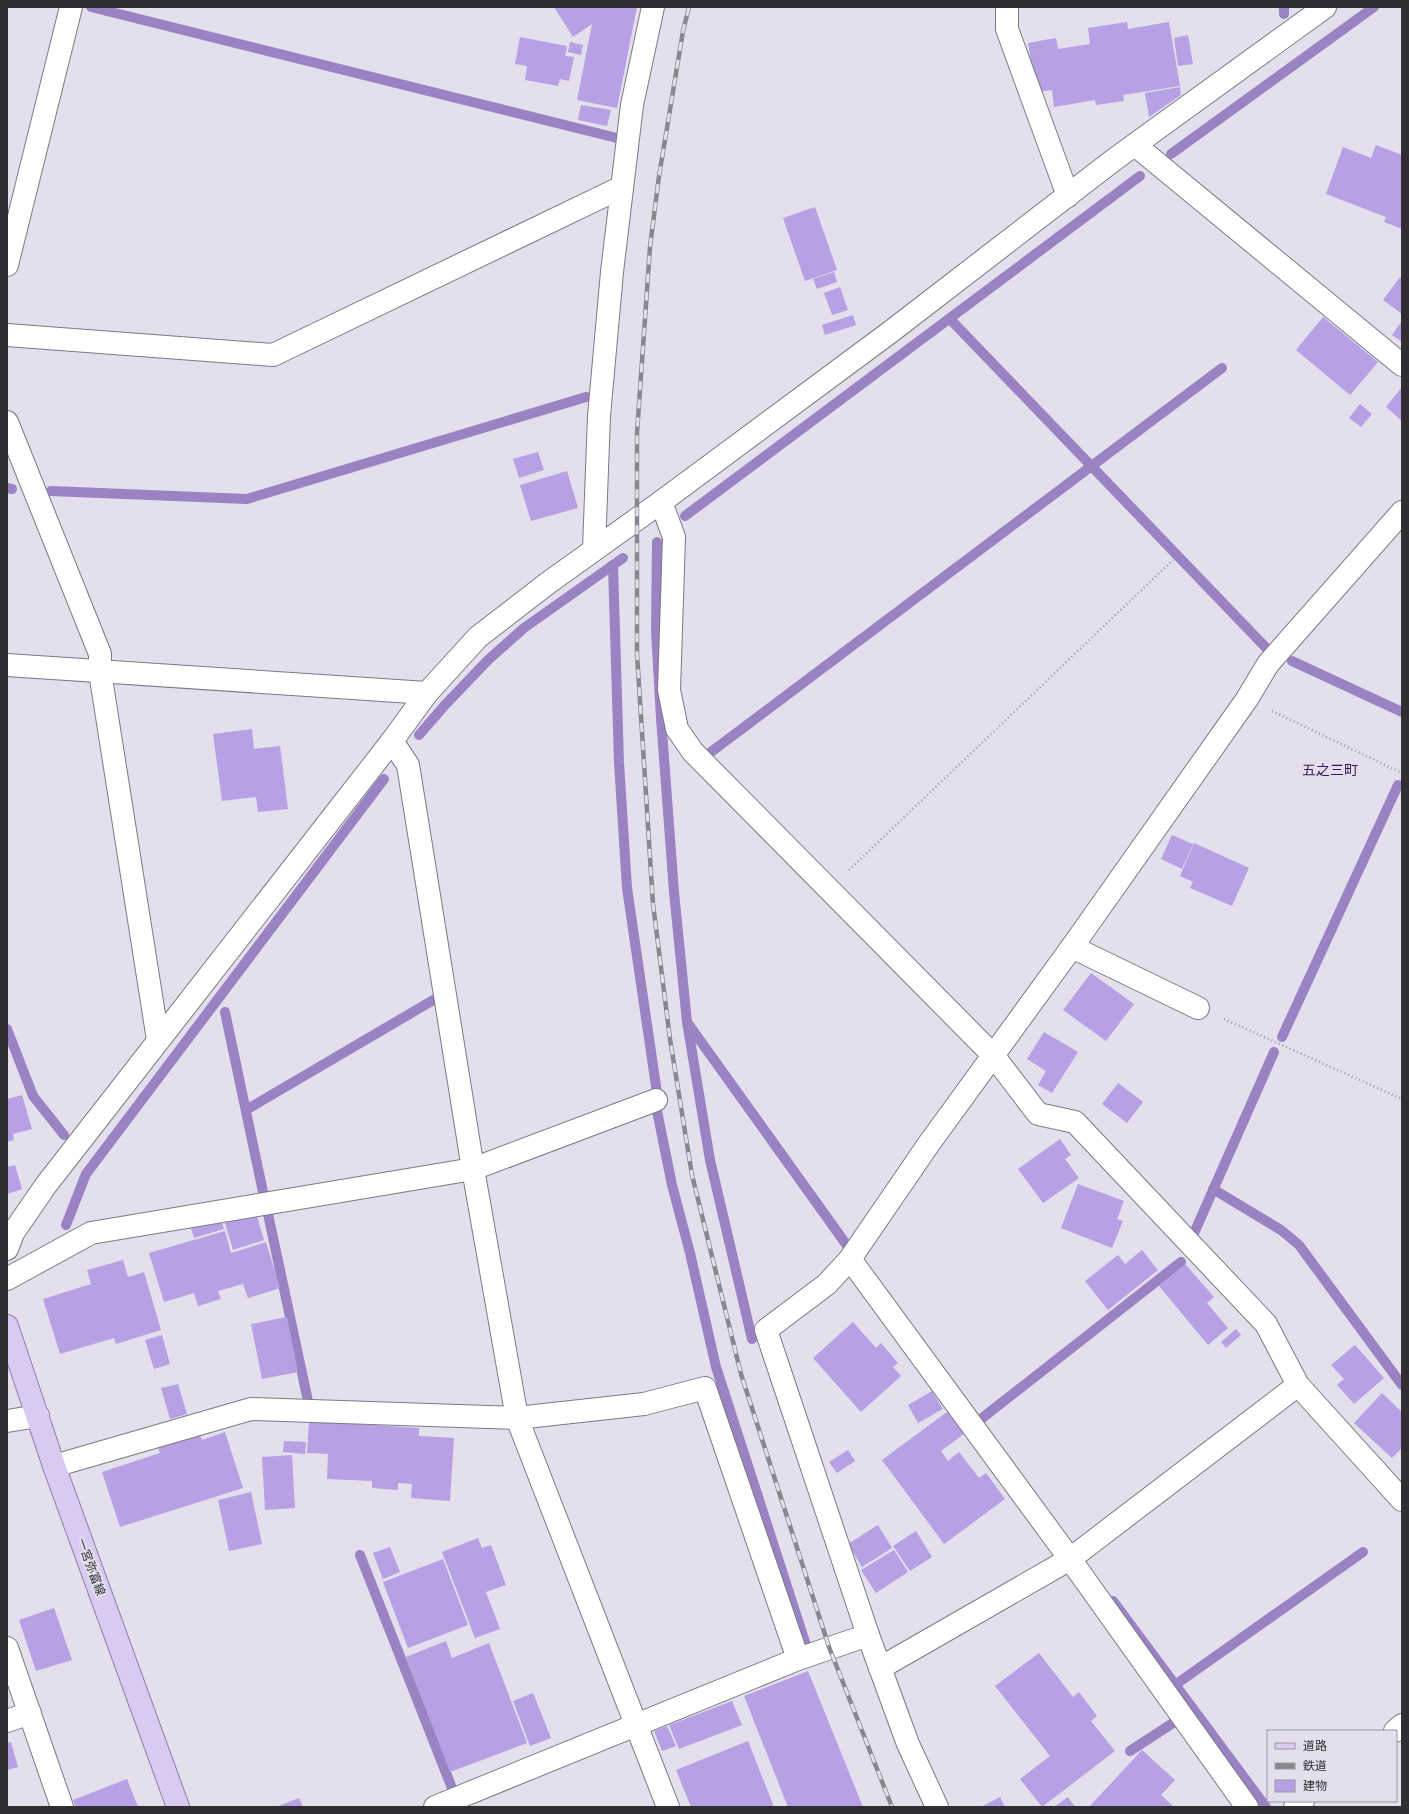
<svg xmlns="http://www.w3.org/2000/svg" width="1409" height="1814" font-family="Helvetica,'Noto Sans JP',sans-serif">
	<rect width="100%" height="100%" fill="#e3dfec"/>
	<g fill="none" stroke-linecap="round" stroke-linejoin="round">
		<g stroke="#9a82c3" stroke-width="10">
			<path d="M91,7L617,138"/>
			<path d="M1284,7V14"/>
			<path d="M1171,154L1374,7"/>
			<path d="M950,319L1274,656"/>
			<path d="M7,488L12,489"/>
			<path d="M51,491L247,499L586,397"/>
			<path d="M685,516L1140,176"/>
			<path d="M657,542L656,631L661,718L674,892L687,1022L710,1160L752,1339"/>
			<path d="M613,565L619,763L627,888L657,1093"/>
			<path d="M1292,661L1402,712"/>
			<path d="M419,735L445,705L488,660L524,628L623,558"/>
			<path d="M711,752L1222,368"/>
			<path d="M225,1012L263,1192"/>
			<path d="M689,1025L851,1251"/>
			<path d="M7,1029L33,1096L64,1135"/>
			<path d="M1282,1037L1398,785"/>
			<path d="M246,1110L435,999"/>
			<path d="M657,1111L672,1185L690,1253L716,1367L805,1642"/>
			<path d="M1213,1189L1281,1230L1299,1245L1402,1385"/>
			<path d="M268,1214L308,1401"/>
			<path d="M66,1225L86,1174L384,779"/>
			<path d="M1191,1240L1274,1052"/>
			<path d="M981,1419L1181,1262"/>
			<path d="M360,1555L452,1788"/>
			<path d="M1113,1601L1266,1807"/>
			<path d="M1175,1685L1363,1552"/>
			<path d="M1130,1751L1176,1721"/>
		</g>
	</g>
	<g fill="#b7a0e3">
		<path d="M554,7H637L617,108L577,100L592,24L573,37Z"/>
		<path d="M1127,22L1128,29L1169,22L1180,86L1123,95L1124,101L1096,105L1095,100L1054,107L1052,90L1036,92L1028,43L1056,38L1058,49L1090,44L1088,28Z"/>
		<path d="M1188,35L1193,64L1178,66L1174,38Z"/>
		<path d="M520,37L567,46L565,56L574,57L569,81L560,79L558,86L525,80L527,66L515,64Z"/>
		<path d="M570,42L583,45L581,55L568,52Z"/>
		<path d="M1180,87L1181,95L1149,117L1145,93Z"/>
		<path d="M581,105L611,110L607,126L578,120Z"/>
		<path d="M1376,145L1402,155V229L1384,222L1386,217L1326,194L1343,147L1371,158Z"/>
		<path d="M815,207L837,270L805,281L783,218Z"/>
		<path d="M834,272L837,282L817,289L813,279Z"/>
		<path d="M1400,277L1402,279V314L1383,300Z"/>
		<path d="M840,287L848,310L832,315L824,293Z"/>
		<path d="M853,315L856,325L825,335L822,325Z"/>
		<path d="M1323,317L1378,362L1350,395L1296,350Z"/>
		<path d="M1402,321V342L1392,335Z"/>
		<path d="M1402,387V421L1386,407Z"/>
		<path d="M1360,404L1372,414L1361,427L1349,418Z"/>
		<path d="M538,452L544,470L519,478L513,459Z"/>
		<path d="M567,471L578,508L531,521L520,485Z"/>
		<path d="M252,729L254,749L280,746L288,809L258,812L256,797L222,801L213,734Z"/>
		<path d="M1172,835L1193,844L1182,869L1161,859Z"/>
		<path d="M1194,843L1249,868L1232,906L1190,888L1193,882L1180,876Z"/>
		<path d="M1091,973L1134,1004L1106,1041L1063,1010Z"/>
		<path d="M1044,1032L1078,1052L1052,1093L1038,1085L1046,1071L1027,1059Z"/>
		<path d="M1118,1083L1143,1102L1127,1123L1102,1104Z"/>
		<path d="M22,1095L32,1129L13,1134L14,1140L7,1142V1099Z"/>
		<path d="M1060,1139L1071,1155L1065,1159L1079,1178L1043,1203L1018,1169Z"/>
		<path d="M15,1165L22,1189L7,1194V1167Z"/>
		<path d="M1078,1184L1124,1201L1117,1219L1123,1221L1112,1248L1061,1228Z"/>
		<path d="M255,1210L264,1240L233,1250L224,1220Z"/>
		<path d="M220,1216L224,1229L194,1238L190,1225Z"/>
		<path d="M225,1231L231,1253L266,1242L280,1288L248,1298L243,1284L218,1291L221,1299L198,1306L194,1293L164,1302L149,1253Z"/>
		<path d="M1142,1250L1158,1270L1108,1310L1085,1281L1118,1255L1125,1264Z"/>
		<path d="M123,1260L128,1277L144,1272L161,1330L116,1344L114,1338L60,1354L43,1299L91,1284L87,1270Z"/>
		<path d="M1185,1264L1214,1297L1207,1303L1228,1328L1208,1345L1159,1286Z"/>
		<path d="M287,1317L298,1372L262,1379L251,1324Z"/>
		<path d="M853,1322L876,1348L881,1343L898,1363L893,1367L901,1376L861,1412L813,1358Z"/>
		<path d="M1236,1329L1241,1335L1226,1348L1221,1342Z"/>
		<path d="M162,1335L170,1364L154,1369L145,1340Z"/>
		<path d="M1355,1345L1384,1378L1354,1404L1337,1385L1344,1379L1331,1365Z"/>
		<path d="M178,1384L187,1414L170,1419L161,1388Z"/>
		<path d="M932,1391L943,1409L918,1423L908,1405Z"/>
		<path d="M1382,1393L1402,1412V1448L1392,1458L1354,1423Z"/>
		<path d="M947,1412L964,1434L941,1451L948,1461L959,1452L979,1478L986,1473L1005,1499L944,1544L882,1460Z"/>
		<path d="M309,1421L419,1428V1436L454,1438L450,1501L411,1498L412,1484L398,1483V1490L372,1488V1481L327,1479L328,1454L307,1453Z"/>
		<path d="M225,1432L243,1488L120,1527L102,1472L160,1453L158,1447L199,1433L202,1440Z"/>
		<path d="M284,1441L306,1442L305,1454L283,1452Z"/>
		<path d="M848,1450L855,1461L837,1473L829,1462Z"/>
		<path d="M292,1455L295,1508L265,1510L262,1457Z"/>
		<path d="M251,1492L262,1544L229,1551L218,1500Z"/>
		<path d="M878,1525L892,1548L862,1567L848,1544Z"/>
		<path d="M916,1531L932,1557L910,1571L893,1546Z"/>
		<path d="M478,1538L482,1548L491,1545L506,1585L486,1592L500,1629L475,1638L442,1552Z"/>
		<path d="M390,1547L400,1572L383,1579L373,1553Z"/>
		<path d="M894,1550L908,1572L876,1593L861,1570Z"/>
		<path d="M443,1559L468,1625L408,1648L383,1582Z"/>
		<path d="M54,1608L72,1660L36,1671L19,1620Z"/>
		<path d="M446,1641L452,1658L489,1643L527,1743L450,1772L406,1657Z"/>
		<path d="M1039,1653L1073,1697L1079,1692L1097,1716L1091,1721L1115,1751L1042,1807L1020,1779L1050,1756L995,1686Z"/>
		<path d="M808,1671L863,1807H788L744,1696Z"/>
		<path d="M533,1693L551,1738L530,1746L513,1701Z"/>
		<path d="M732,1701L742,1725L679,1749L669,1725Z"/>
		<path d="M667,1726L676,1746L662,1751L654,1731Z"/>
		<path d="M748,1741L774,1807H691L676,1770Z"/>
		<path d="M11,1742L18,1767L7,1770V1743Z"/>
		<path d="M1142,1750L1175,1780L1161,1795L1174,1807H1089Z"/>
		<path d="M127,1779L138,1807H76L73,1800Z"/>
		<path d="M1000,1797L1005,1807H981Z"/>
		<path d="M1068,1797L1075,1807H1054Z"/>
		<path d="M299,1798L303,1807H276Z"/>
	</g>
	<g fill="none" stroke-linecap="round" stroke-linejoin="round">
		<g stroke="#7d7984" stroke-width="24">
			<g id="minor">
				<path d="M1007,7V29L1068,196"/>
				<path d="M1135,145L1402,365"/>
				<path d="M7,265L71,7"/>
				<path d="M7,335L273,355L622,187"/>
				<path d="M7,422L100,654V672L158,1040"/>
				<path d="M661,502L674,537L669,690L677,729L693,752L993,1055L1038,1114L1075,1122L1266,1324L1298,1385L1402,1500"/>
				<path d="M594,549L599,416L612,272L632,105L653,7"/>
				<path d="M7,665L427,693"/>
				<path d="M392,741L408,765L473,1169L517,1418L668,1807"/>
				<path d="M1072,947L1198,1008"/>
				<path d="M7,1249L13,1233L46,1185L392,741L427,693L478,637L548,583L661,502L889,333L1115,159L1325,7"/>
				<path d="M850,1259L1070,1559L1247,1807"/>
				<path d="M7,1279L91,1233L473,1169L656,1100"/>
				<path d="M7,1421L38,1416"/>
				<path d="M54,1466L251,1409L517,1418L644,1404L705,1388L798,1659"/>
				<path d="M7,1648L62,1807"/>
				<path d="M880,1668L1070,1559L1298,1385"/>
				<path d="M7,1721L30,1713"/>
				<path d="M1395,1731L1402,1725"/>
				<path d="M435,1807L798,1659L868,1635"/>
				<path d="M937,1807L908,1744L868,1635L766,1330L827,1284L850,1259L928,1145L1072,947L1247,699L1268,664L1402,512"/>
				<path d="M1295,1807L1303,1801"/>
			</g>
		</g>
		<g stroke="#8c7da9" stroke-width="24">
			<path id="major" d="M7,1326L54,1466L178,1807"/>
		</g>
		<g stroke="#9a97a1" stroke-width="2.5" stroke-dasharray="1 3" stroke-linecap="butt">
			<path d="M1272,711L1402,773"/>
			<path d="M849,870L1173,560"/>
			<path d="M1224,1019L1402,1099"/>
		</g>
		<use href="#minor" stroke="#fff" stroke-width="22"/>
		<use href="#major" stroke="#d8caf1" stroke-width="22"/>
		<g stroke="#89868f" stroke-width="4.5">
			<path id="rail" d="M689,7L683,31L659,176L650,247L637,433V654L653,904L670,1039L692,1175L741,1374L829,1647L892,1807"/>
		</g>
		<use href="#rail" stroke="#e3dfec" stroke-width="3" stroke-dasharray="9" stroke-linecap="butt"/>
	</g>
	<g text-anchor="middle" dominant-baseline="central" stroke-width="4" stroke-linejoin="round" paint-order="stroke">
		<g font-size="12" fill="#302e33" stroke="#e3dfec">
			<text transform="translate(91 1567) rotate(70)">一宮弥富線</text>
		</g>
		<g font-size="14" fill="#321953" stroke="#e3dfec">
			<text x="1330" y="770">五之三町</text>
		</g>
	</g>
	<rect width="1409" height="1814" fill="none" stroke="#302e33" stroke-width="16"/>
	<rect x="1267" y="1730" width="130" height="72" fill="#e3dfec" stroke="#9b98a2"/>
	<rect x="1275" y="1743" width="20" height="6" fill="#d8caf1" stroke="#9b98a2"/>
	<text x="1303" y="1750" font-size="12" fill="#302e33">道路</text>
	<rect x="1275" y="1763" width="20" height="6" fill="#89868f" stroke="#9b98a2"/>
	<text x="1303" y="1770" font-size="12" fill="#302e33">鉄道</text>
	<rect x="1275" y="1780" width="20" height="12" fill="#b7a0e3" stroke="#9b98a2"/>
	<text x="1303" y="1790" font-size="12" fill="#302e33">建物</text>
</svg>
